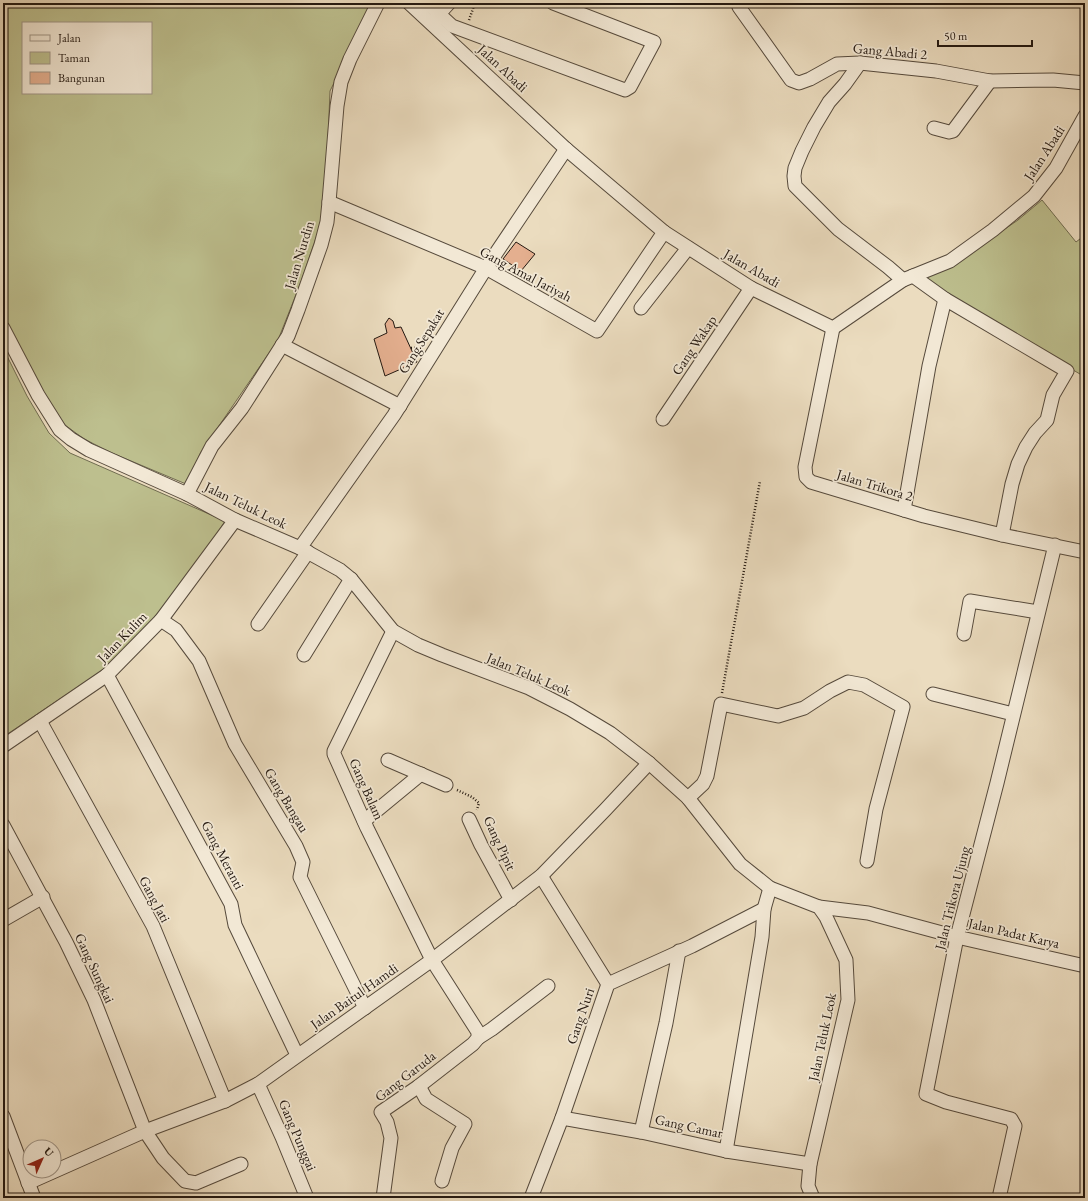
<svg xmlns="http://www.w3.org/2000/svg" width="1088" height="1201" font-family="'EB Garamond',serif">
	<rect width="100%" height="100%" fill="#ebdcbf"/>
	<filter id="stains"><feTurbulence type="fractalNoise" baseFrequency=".005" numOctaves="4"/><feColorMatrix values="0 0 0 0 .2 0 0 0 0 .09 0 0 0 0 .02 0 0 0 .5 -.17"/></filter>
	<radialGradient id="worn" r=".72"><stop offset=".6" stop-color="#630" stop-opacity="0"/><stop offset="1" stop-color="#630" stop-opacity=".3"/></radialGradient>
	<g fill="#bdbf8e" stroke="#706c50" fill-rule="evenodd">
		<path d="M3,3H228L232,7L239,3H373L330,91L326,188L320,226L301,282L278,340L201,452L186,484L112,453L84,439L65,425L46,398L3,314ZM23,23H151V93H23Z"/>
		<path d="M1042,200L1076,242L1085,235V377L941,292L922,277L954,264L1018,220Z"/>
		<path d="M3,348L27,396L49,433L70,453L225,521L206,552L159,613L109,666L3,737Z"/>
	</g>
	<g fill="#e4af8f" stroke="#241911">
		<path d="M516,242L535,254L521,271L503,259Z"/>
		<path d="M389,318L393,321L395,328L401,327L417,362L385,376L374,339L387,333L385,324Z"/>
	</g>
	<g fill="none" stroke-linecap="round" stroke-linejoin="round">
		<g stroke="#564a3c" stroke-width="15">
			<g id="minor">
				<path d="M409,3L566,149L664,232L751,288L833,328L903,280L950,261L993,230L1034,196L1056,168L1085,116"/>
				<path d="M427,3L452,26L625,90L630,87L654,42L553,3"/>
				<path d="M741,3L739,7L791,80L799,83L810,79L837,64L860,63L936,71L990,81L1053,80L1085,83"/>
				<path d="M435,22L438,15L449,3"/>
				<path d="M860,63L845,84L829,102L814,127L802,151L795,168L794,176L795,186L838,229L888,267L903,280"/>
				<path d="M934,128L949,132L953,131L990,81"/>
				<path d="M329,202L486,268L597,331L664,232"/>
				<path d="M913,276L945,299L1067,371L1053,395L1047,420L1035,433L1026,447L1018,464L1012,484L1002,535"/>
				<path d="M641,308L688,248"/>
				<path d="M3,328L38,395L60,430L71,439L89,450L187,494L235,520L300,548L340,570L351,579L393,631L418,645L442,655L529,688L570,709L610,733L649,763L688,798L740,864L770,888L819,907L826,917L846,960L848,1000L810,1164L808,1186L813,1198"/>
				<path d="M833,328L805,467L806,477L811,482L924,516L1002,535L1085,552"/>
				<path d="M282,345L400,406"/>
				<path d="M663,419L751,288"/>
				<path d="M187,494L212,446L242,408L288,336L298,310L321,245L327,222L329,202L337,106L341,82L350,59L378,3"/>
				<path d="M904,510L929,366L945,299"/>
				<path d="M300,548L394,415L486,268L566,149"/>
				<path d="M161,620L176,630L199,661L235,744L296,846L303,862L300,877L365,1008"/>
				<path d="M258,624L308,552"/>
				<path d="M964,634L970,601L1038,612"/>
				<path d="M304,655L351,579"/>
				<path d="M107,675L231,904L235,925L297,1055"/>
				<path d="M933,694L1013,714"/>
				<path d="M40,721L153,926L225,1101"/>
				<path d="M3,746L107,675L161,620L235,520"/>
				<path d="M388,760L446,785"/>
				<path d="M688,798L703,784L707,776L721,704L778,716L804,708L830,691L848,682L864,685L903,707L876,809L867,861"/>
				<path d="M469,819L481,845L511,900"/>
				<path d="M364,821L421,774"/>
				<path d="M3,825L66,942L94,1000L145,1131L163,1158L185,1181L196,1183L241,1164"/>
				<path d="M541,876L608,984"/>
				<path d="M819,907L868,913L957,937L1085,966"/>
				<path d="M3,920L43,897"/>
				<path d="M478,1038L492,1029L548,986"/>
				<path d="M258,1084L282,1137L307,1198"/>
				<path d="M419,1086L426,1099L465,1124L452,1148L442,1181"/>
				<path d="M3,1116L34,1198"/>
				<path d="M562,1118L641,1132L726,1151L810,1164"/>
				<path d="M641,1132L666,1023L679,951"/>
				<path d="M726,1151L762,937L764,909L770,888"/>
				<path d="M28,1183L145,1131L225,1101L258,1084L432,960L541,876L605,810L649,763"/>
				<path d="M383,1198L391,1138L387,1122L381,1112L419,1086L473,1044L478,1038V1032L432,960L367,828L334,754V751L393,631"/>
				<path d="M531,1198L562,1118L608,984L692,946L764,909"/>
				<path d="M999,1198L1015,1126L1011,1119L946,1102L926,1094L957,937L997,783L1055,545"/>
			</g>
		</g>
		<g stroke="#241911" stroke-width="2.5" stroke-dasharray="1 2" stroke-linecap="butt">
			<path d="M469,20L475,3"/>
			<path d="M411,348H421"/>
			<path d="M722,693L760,481"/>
			<path d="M457,790L472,797L479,803L477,810"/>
		</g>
		<use href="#minor" stroke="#f2e8d5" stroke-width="13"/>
	</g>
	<g text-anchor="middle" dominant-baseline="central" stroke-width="3.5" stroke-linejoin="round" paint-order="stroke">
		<g font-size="14" fill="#241911" stroke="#f2e8d5">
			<text transform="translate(890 51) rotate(5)">Gang Abadi 2</text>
			<text transform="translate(503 68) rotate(43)">Jalan Abadi</text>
			<text transform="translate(1044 153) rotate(-57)">Jalan Abadi</text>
			<text transform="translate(299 255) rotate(-73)">Jalan Nurdin</text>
			<text transform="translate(752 268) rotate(30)">Jalan Abadi</text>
			<text transform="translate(526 274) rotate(28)">Gang Amal Jariyah</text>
			<text transform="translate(421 341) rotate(-58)">Gang Sepakat</text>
			<text transform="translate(694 345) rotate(-56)">Gang Wakap</text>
			<text transform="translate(875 485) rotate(17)">Jalan Trikora 2</text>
			<text transform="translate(246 505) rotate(26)">Jalan Teluk Leok</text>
			<text transform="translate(122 637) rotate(-46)">Jalan Kulim</text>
			<text transform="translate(529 674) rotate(23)">Jalan Teluk Leok</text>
			<text transform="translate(367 789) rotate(66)">Gang Balam</text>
			<text transform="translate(287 800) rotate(59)">Gang Bangau</text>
			<text transform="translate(500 843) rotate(65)">Gang Pipit</text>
			<text transform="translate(223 855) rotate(62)">Gang Meranti</text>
			<text transform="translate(952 898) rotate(-76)">Jalan Trikora Ujung</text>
			<text transform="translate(155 899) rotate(62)">Gang Jati</text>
			<text transform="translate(1014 933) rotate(13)">Jalan Padat Karya</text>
			<text transform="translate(95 968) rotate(65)">Gang Sungkai</text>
			<text transform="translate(354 996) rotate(-35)">Jalan Baitul Hamdi</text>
			<text transform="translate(580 1016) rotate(-71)">Gang Nuri</text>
			<text transform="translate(822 1037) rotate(-78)">Jalan Teluk Leok</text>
			<text transform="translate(405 1076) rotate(-38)">Gang Garuda</text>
			<text transform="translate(689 1126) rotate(12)">Gang Camar</text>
			<text transform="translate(298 1135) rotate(67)">Gang Punggai</text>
		</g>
	</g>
	<rect width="1088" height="1201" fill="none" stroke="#ebdcbf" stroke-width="16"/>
	<rect x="4" y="4" width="1080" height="1193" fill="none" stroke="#241911" stroke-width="2"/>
	<rect x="8" y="8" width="1072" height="1185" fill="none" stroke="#241911"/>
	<rect x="22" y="22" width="130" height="72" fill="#f2e8d5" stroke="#a09587"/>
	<rect x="30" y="35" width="20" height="6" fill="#f2e8d5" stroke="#a09587"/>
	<text x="58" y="42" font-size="12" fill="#241911">Jalan</text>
	<rect x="30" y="52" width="20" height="12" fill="#bdbf8e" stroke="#a09587"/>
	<text x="58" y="62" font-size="12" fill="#241911">Taman</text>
	<rect x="30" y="72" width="20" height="12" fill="#e4af8f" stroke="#a09587"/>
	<text x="58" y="82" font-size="12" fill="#241911">Bangunan</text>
	<g transform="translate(42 1159) rotate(45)"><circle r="19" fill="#f2e8d5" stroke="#a09587"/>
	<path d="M0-3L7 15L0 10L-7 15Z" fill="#8f2418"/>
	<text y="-6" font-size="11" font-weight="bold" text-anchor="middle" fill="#241911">U</text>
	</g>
	<path d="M938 40v6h94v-6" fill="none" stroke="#241911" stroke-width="2"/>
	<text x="944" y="40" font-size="12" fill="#241911" stroke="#f2e8d5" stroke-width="3" paint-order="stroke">50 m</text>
	<rect width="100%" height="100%" filter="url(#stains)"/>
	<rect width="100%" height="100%" fill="url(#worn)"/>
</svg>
